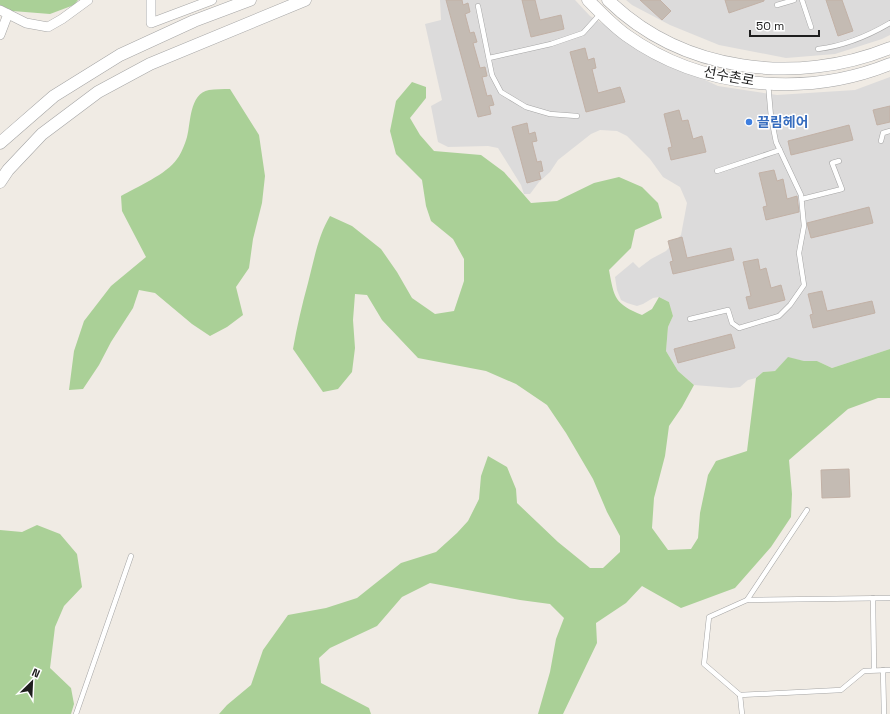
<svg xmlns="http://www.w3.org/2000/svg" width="890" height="714" font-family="'Space Grotesk','Noto Sans KR',sans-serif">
	<rect width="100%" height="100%" fill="#f0ebe4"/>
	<g fill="#dcdbdb">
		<path d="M440,0H575L590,16L662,60L718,86L777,95L855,90L890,77V349L832,368L817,361H804L788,358L775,371L763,372L756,378L748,380L740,387L731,388L694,385L678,371L666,351L668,327L673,316L669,302L659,297L653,298L643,304L637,306L627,303L621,300L617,290L615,277L633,262L639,268L651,259L666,251L681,235L687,203L680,187L663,177L650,159L627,136L617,131L600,130L591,134L558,160L550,172L539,182L530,194H524L521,185L498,148L488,146L448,147L438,142L431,106L442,100L425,24L441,20Z"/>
		<path d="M626,0H890V35L882,39L835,54L786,58L719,45L670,25L632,5Z"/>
	</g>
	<g fill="#aad097">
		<path d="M0,0H78L74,5L50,14L0,10Z"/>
		<path d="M412,82L426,87V98L410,118L420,135L434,151L481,155L504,172L531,203L557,201L594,183L619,177L642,187L658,203L662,218L635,230L631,248L609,270C614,298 615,304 642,315L652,309L659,297L669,302L673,316L668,327L666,351L678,371L694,385L682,407L669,426L665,456L654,498L652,528L668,550L691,549L698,538L700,513L708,475L716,461L747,451L756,378L763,372L775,371L788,357L804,361H817L832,368L890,349V398H878L848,409L789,460L792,494L791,517L771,547L735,588L681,608L642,586L626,603L596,623L597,643L563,714H538L550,672L556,639L564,618L550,604L520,600L430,583L402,597L377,626L330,648L319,658L321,683L369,708L371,714H219L227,705L251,685L263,650L288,615L326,608L357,598L401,563L436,552L457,533L468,521L479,499L481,476L488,456L507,467L516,489L517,503L558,542L590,568H603L620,552V536L607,512L593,479L566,433L547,405L516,384L486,371L418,358L382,320L367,295L355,294L353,320L355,348L352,372L338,389L323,392L293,349C297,326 302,305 308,283C314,260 318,236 330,216L352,226L381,249L397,272L412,298L435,314L454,311L464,281V259L453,239L431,221L426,206L422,180L396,154L390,131L396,101Z"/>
		<path d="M230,89L259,135L265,176L262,203L253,239L249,268L236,287L243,315L227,327L210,336L192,324L155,293L139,290L133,308L111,342L99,365L83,389L69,390L74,351L84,321L111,286L146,257L122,211L121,196C137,187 167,174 177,159C181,154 185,144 187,137C191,123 189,94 209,90C215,89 223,89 230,89Z"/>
		<path d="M37,525L60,534L77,554L82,587L64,606L55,627L50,668L71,688L74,704L71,714H0V530L22,532Z"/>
	</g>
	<g fill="#c4bbb3" stroke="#c2b1a6">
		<path d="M446,0H462L463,5L468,3L470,12L465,14L470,33L474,32L477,42L473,43L480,68L485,67L487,76L482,77L487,96L491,95L494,105L489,106L491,114L478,117Z"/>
		<path d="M522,0H535L540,20L561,15L564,29L531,37Z"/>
		<path d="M640,0H660L671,11L662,20Z"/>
		<path d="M725,0H764V1L729,13Z"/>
		<path d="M826,0H842L853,31L838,36Z"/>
		<path d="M585,48L588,60L594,58L596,68L592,69L598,93L620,87L625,102L586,112L570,52Z"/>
		<path d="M890,106V122L877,125L873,110Z"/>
		<path d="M679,110L682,121L688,120L693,139L702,136L706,152L671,160L668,148L672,147L664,114Z"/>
		<path d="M527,123L529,134L535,132L537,141L532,142L537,162L541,161L543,171L539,172L541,179L527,183L512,127Z"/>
		<path d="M849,125L853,140L791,155L788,141Z"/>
		<path d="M774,170L777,181L783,179L787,199L797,196L799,212L766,220L763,207L767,206L759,173Z"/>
		<path d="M869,207L873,223L811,238L807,223Z"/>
		<path d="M682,237L687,258L731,248L734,260L673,274L670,262L673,261L668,241Z"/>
		<path d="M758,259L760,270L766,268L771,288L781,285L785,300L749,309L746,297L751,296L743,262Z"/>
		<path d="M822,291L827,311L872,301L875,313L813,328L810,315L813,314L808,294Z"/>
		<path d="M731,334L735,348L678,363L674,349Z"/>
		<path d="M849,469L850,497L822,498L821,470Z"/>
	</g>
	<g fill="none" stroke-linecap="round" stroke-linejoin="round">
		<g stroke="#a5a5a5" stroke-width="5.5">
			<g id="service">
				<path d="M802,0L811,27"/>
				<path d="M777,5L794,0"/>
				<path d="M478,6L492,75L501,92L526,107L550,114L577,116"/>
				<path d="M818,49C843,46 868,36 890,23"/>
				<path d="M489,58L551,44L583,33L601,13"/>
				<path d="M881,141L883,133L890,131"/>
				<path d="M717,171L780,150"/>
				<path d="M802,199L842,189L832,163L839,161"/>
				<path d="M690,319L728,310L732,323L739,328L779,316L790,305L804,285L799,253L804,226L801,195L776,142L771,117L768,83"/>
				<path d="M873,598L874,670"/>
				<path d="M747,600L890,598"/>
				<path d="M883,670L884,714"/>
				<path d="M740,695L841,690L864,671L890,670"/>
				<path d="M76,714L131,556"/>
				<path d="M742,714L740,695L704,664L709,617L747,600L807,510"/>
			</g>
		</g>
		<g stroke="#a5a5a5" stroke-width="10">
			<g id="minor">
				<path d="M151,0V23L212,0"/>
				<path d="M0,10L26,23L48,27L62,19L88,0"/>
				<path d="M0,35L8,14"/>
			</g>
		</g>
		<g stroke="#a5a5a5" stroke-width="13">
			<g id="tertiary">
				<path d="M588,0C600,12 612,25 626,35C701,89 806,98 890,64"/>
				<path d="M608,0C682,72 796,86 890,48"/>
				<path d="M0,143L54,96L120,55L194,21L250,0"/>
				<path d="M0,182L8,170L42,134L98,92L150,64L305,0"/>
			</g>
		</g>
		<use href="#service" stroke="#fff" stroke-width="4.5"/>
		<use href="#minor" stroke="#fff" stroke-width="9"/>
		<use href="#tertiary" stroke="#fff" stroke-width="12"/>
	</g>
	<circle fill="#3f7fe0" stroke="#fff" stroke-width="1.5" cx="749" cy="122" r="4"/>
	<g text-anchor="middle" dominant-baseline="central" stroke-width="3" stroke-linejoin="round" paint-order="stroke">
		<g font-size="14" fill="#1e1e1e" stroke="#fff">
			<text transform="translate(729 76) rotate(11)">선수촌로</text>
		</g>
		<g font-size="14" font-weight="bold" fill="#366cbe" stroke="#fff" text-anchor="start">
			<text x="757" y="122">끌림헤어</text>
		</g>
	</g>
	<g transform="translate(32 682) rotate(24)" stroke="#ffffff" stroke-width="3" paint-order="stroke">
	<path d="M0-3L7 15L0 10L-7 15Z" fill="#1e1e1e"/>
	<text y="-6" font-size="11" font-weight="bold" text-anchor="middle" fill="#1e1e1e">N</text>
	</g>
	<path d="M750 30v6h69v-6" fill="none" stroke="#1e1e1e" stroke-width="2"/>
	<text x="756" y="30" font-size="12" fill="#1e1e1e" stroke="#ffffff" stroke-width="3" paint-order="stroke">50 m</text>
</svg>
